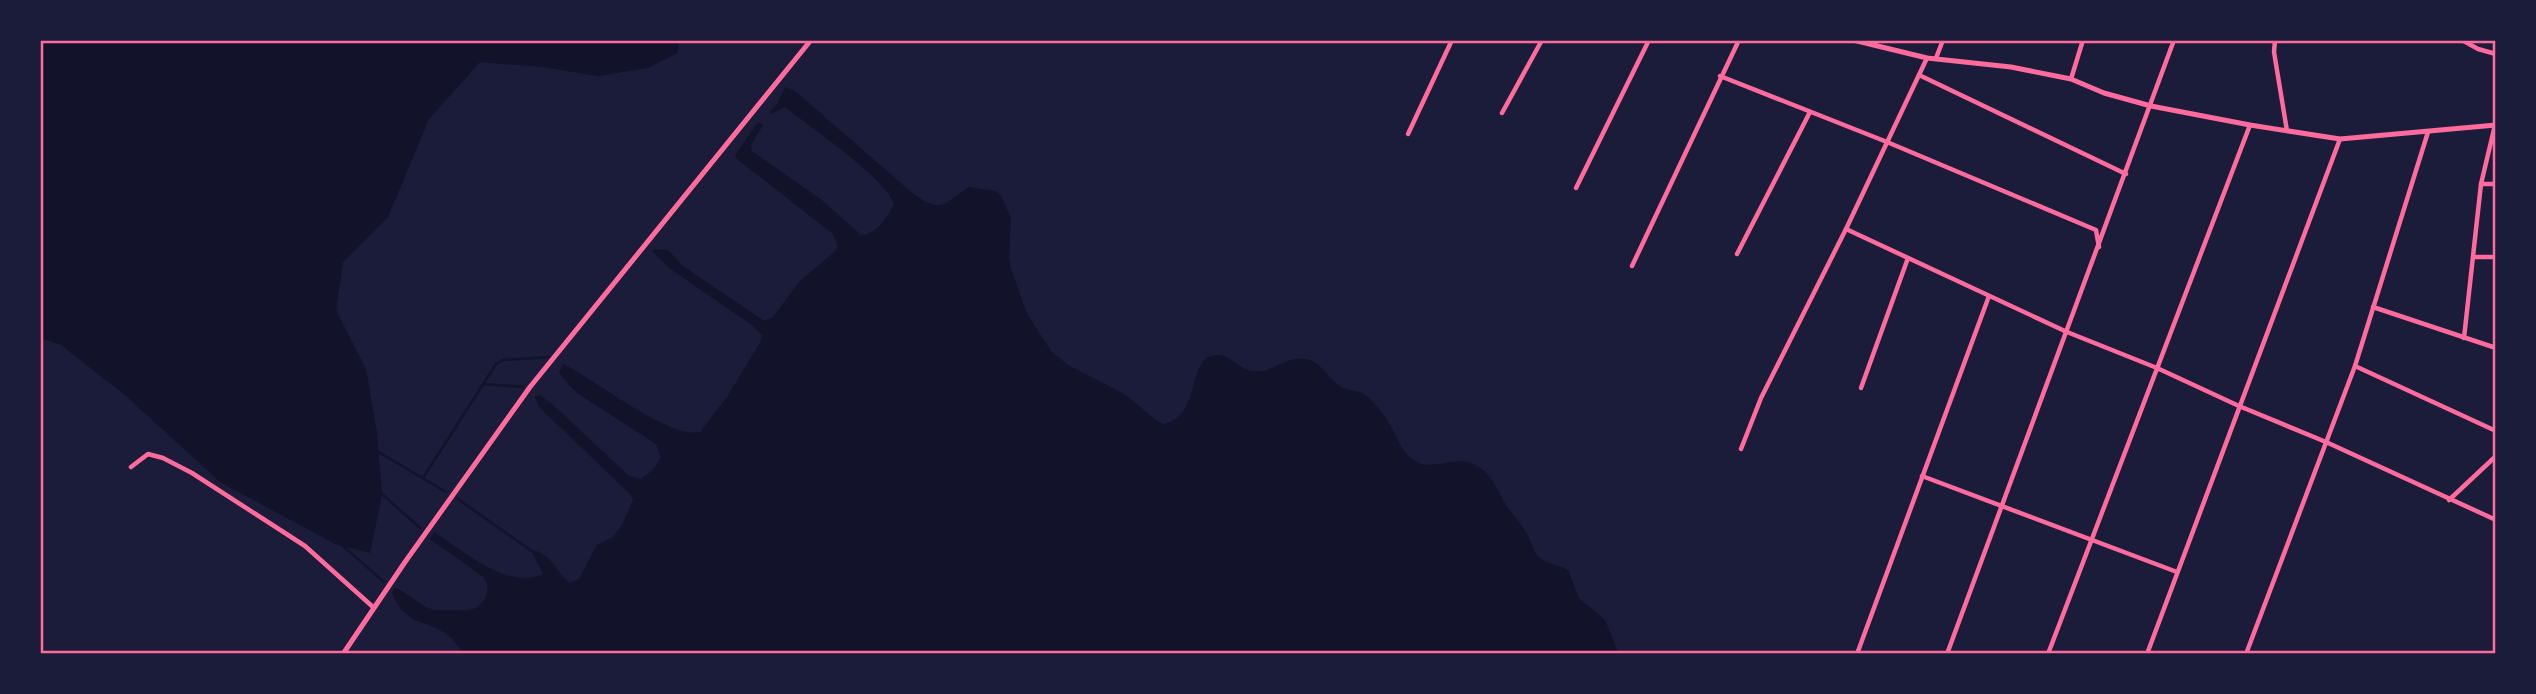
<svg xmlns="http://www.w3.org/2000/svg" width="2536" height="694" font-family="Overpass,sans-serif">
	<rect width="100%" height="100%" fill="#1b1b3a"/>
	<g fill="#12122b">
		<path d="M40,40H680L677,53L648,68L598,76L542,67L480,62L429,119L388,217L343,262L336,310L366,369L377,433L382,495L370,553L335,544L220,482L126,396L61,345L40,338Z"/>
		<path d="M785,87L795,91L910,191C941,215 942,205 969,187L996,191L1001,196L1011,218L1009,258L1011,269L1027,314L1051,351L1068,365L1126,395L1157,421L1164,424C1205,414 1184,354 1219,355C1232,356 1240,370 1252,371C1270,374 1281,360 1297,359C1320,356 1324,376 1340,386C1346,390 1353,390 1360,392C1369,396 1377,406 1383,414C1395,428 1398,451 1415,461C1437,474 1459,448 1485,472C1496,482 1500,496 1508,508C1514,517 1522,524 1527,534C1531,541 1533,551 1539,557C1546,564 1559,565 1568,570L1579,598L1605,620L1619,654H464C459,648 455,641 449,636C426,618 406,628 392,593L395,588C410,593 419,607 435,610C441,610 464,611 469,610C485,607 494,588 482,576L430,539L434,532C462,550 509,591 543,574L531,550C551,552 556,573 570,583L579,579L597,545L613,537L622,525L633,500L630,494L539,407L535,397L539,395L552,404L629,476L641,479L653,470L661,457L656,444L577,393L567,383L559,372L563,364C595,379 668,439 700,432L727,397L761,341L762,335L752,325L669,268L652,251L654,249L668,250L683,266L764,321L773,317L799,282L834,252L838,246L833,234L737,159L735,155L758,122L763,125L751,145L752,151L823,201L861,235C877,235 888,216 894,204C887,179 809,126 785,107L771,114L770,111L778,103Z"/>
	</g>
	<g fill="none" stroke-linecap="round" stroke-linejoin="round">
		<g stroke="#12122b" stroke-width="2.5">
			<path d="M484,384L523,387"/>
			<path d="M377,451L446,492"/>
			<path d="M423,478L496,364L503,360L549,357"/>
			<path d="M381,493L420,528"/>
			<path d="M458,499L533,552"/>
			<path d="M342,545L384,582"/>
		</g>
		<g stroke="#ff6b9d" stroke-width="4.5">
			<path d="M2275,40L2274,52L2287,131"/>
			<path d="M2462,40L2478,49L2496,54"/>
			<path d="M1936,58L1943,40"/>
			<path d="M1919,75L2126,174"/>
			<path d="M1720,76L1887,142L2096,230L2099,247"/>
			<path d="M2071,79L2083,40"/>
			<path d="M1502,113L1542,40"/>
			<path d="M1408,134L1452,40"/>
			<path d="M2481,184H2496"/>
			<path d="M1576,188L1649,40"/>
			<path d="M1846,229L2067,332L2157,368L2239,406L2326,442L2496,520"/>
			<path d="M1737,254L1810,112"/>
			<path d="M2475,257H2496"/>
			<path d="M1632,266L1739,40"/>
			<path d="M2373,307L2496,348"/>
			<path d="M2464,338L2481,184L2495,125"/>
			<path d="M2355,366L2496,431"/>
			<path d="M1861,388L1908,258"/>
			<path d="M1741,449L1761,398L1846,229L1927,58"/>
			<path d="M131,467L148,454L163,458L192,473L305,546L373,607"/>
			<path d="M1922,476L2177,572"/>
			<path d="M2449,500L2496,456"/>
			<path d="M1857,654L1989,296"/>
			<path d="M1947,654L2174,40"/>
			<path d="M2048,654L2250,125"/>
			<path d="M2147,654L2340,139"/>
			<path d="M2246,654L2355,366L2428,132"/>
		</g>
		<g stroke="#ff6b9d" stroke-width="5">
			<path d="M1853,40L1927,58L2011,67L2071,79L2104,93L2151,106L2250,125L2340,139L2496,125"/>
			<path d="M343,654L405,562L530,387L811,40"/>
		</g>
	</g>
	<rect width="2536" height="694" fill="none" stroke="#1b1b3a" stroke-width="84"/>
	<rect x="42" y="42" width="2452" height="610" fill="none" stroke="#ff6b9d" stroke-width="2.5"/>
</svg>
